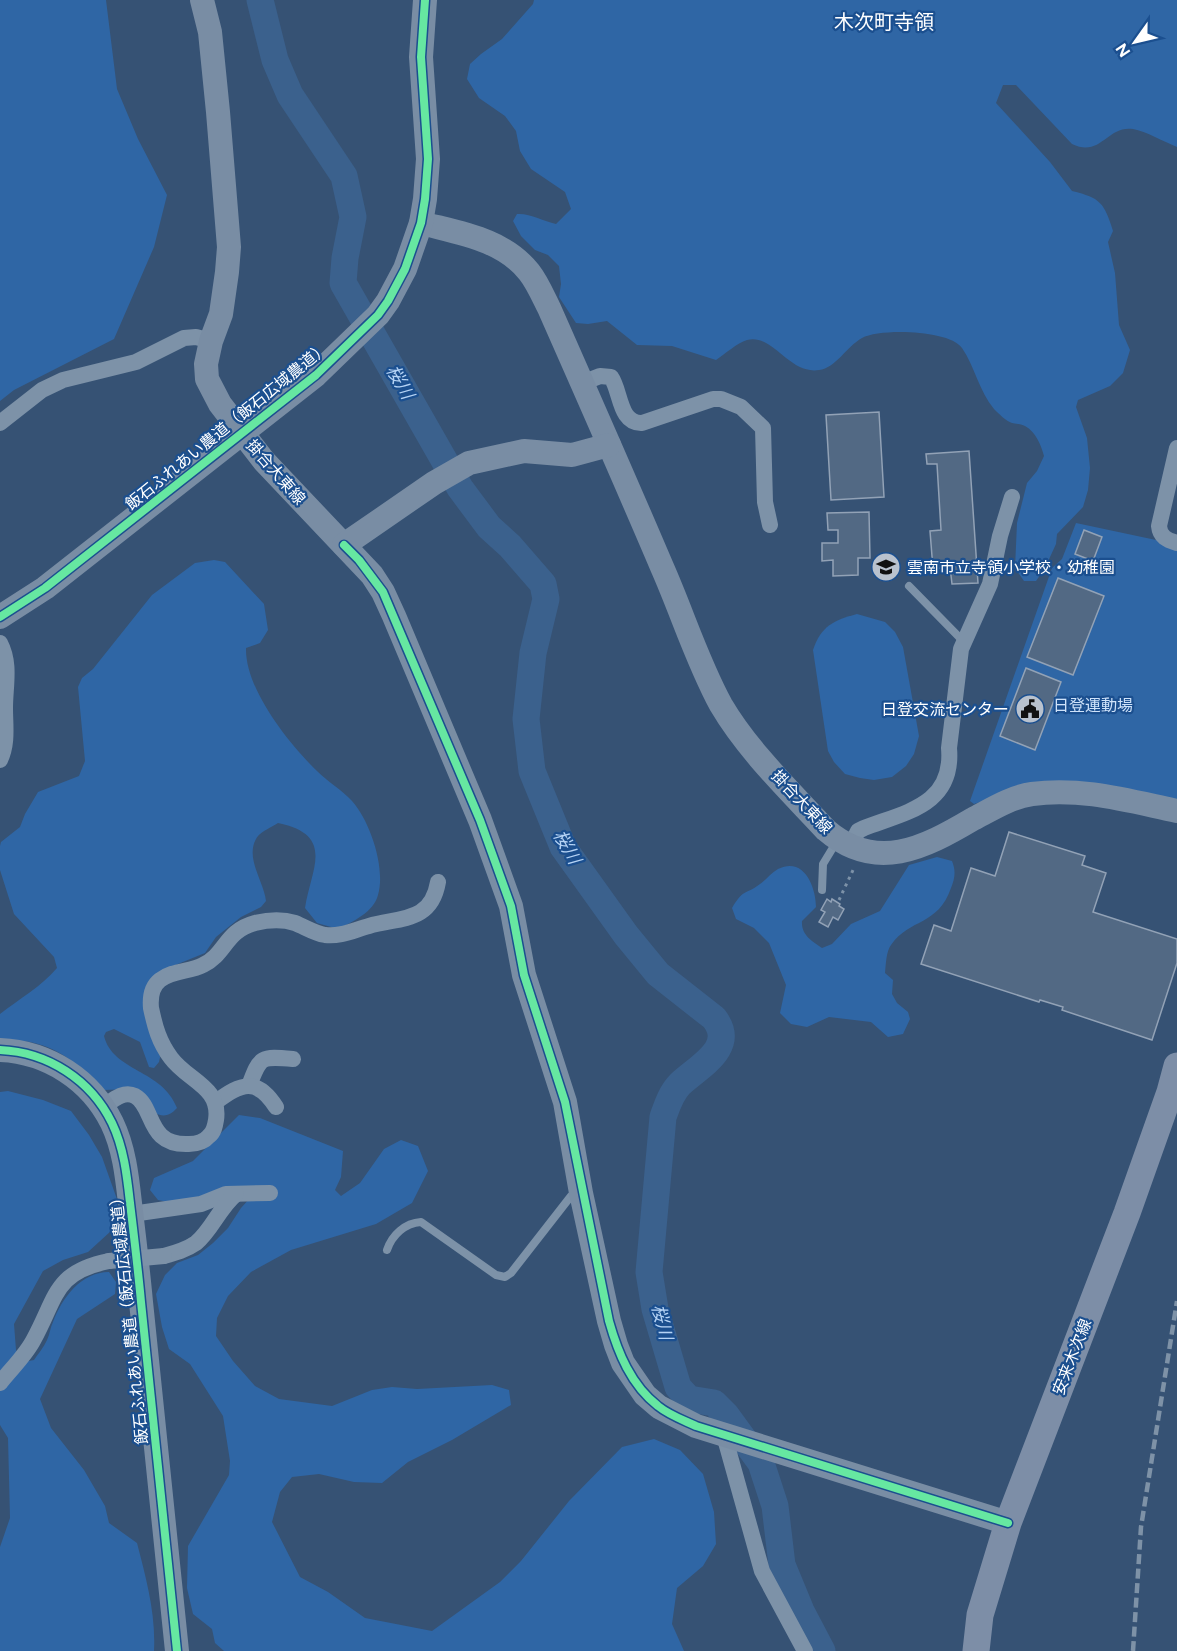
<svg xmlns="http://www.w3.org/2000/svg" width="1177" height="1651" font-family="Figtree,'Noto Sans JP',sans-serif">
	<rect width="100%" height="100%" fill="#365274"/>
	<g fill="#2f66a5">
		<path d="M0,0H106L117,89L138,139L167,195L154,247L114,339L14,390L0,401Z"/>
		<path d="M534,0H1177V147C1164,142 1146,131 1133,129C1107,125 1101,158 1072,144L1016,85H1003L996,103L1050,162L1072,191C1101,198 1104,203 1113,231L1108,242L1115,273L1119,325L1130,350L1123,373L1110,386L1078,400L1076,407L1087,438L1090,468L1088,490L1083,507L1057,534L1056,544L1045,568L1036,581H1024L1015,568L1017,523L1027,483L1037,471L1044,456C1041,445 1036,432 1025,426C1022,424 1016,424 1012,423C1006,421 999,414 994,409C979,391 975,367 962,348C950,330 880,328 862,338C846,347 836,368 819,370C789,375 773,333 747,340C737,343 725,354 716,360L672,346L637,345L607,321L588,324L576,323L559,297L561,284L559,266L548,255L535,250L521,236L513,221L517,214C530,213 543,221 556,224L571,209L565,192L531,169L520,151L516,131L505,116L479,98L467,79L470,64L481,54L502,39L533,4Z"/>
		<path d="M1076,523L1156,540L1177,547V799L1034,785L974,804L970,801L1052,568L1062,559Z"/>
		<path d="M214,560L225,562L264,604L268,630L260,643L246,648C245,689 289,744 317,771C328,782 342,790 352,801C370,821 386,868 378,895C374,912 352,922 338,929L317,923L305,908C311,869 336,835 278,823C272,827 262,831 258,836C243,856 264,881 266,901L261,907L241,917L216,937L205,953L168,968L154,979L161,1053L159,1062L154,1068L149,1067L140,1042L114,1029L106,1032L104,1036C113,1072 162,1069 177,1108C159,1128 146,1103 134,1089L103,1090C84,1071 65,1051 38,1044C26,1040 12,1041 0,1039V1014C19,999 41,987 57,968L54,957L14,914L0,870V846L1,842L20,827L25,814L38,792L79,776L85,761L78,687L82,678L93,669L152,595L195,563Z"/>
		<path d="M857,614L885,622L895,632L903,647L919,736L914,754L906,766L892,777L874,780L860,778L845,774L834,762L828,751L813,650C821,626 834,620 857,614Z"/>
		<path d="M937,857L952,861C956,871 955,878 951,888C938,926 910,918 891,945C886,952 886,964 885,973L893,980L892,994L897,1003L908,1012L910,1019L903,1034L888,1037L871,1022L829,1017L807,1027L791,1024L780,1013L786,985L769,943L754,928L736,919L732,908C744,888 744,896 760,884C766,880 771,873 778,869C804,856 816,887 816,907L802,921C801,935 812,941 822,948L832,944L851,924L880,911L909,865Z"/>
		<path d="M8,1091L43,1100L71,1111L89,1135L102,1157L118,1202L111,1231L88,1252L63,1260L43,1271L14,1324L16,1350L24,1362L34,1360C38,1354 44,1347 47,1340C50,1334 50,1328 53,1322C62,1298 81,1272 109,1272L116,1282L115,1294L77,1319L40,1399L51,1428L84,1470L105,1506L109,1523L137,1543C146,1578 156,1614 154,1651H0V1547L10,1518L8,1438L0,1425V1092Z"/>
		<path d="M239,1115L260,1118L343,1151L341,1177L335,1190L341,1196L360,1183L384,1149L401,1140L418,1146L428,1171L412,1203L376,1224L291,1250L251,1272L228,1296L217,1318L216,1336L233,1361L255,1386L279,1399L332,1406L372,1390L392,1387L417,1389L492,1385L509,1390L511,1405L452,1440L408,1462L382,1483L354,1482L319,1474L292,1477L280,1492L272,1522L300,1577L328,1592L365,1618L432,1631L500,1582L521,1561L569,1501L622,1447L654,1439L680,1450L703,1474L714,1512L716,1544L703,1566L677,1588L672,1624L684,1651H224L215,1643L212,1629L193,1614L187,1588L188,1546L229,1475L230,1461L223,1416L190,1364L169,1349L162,1327L156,1294L165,1275L177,1263L198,1255L213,1243L228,1228L241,1208L250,1198L178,1204L158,1200L150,1190L154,1178L193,1161Z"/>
	</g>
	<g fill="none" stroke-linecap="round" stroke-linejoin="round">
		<path stroke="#3b618d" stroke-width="27" d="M260,0L275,60L290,95L344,176L353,217L345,258L343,283L460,488L489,527L510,546L543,584L546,599L533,653L526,719L532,771L563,847L626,935L658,974L714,1018C737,1048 699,1066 680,1084C671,1093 667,1106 663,1117L649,1272L655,1309L678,1387L689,1399L714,1403L726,1415L761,1463L775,1506L782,1565L801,1611L822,1651"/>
	</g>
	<g fill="#526984" stroke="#92a2b6" stroke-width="1.5">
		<path d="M879,412L884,497L831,500L826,415Z"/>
		<path d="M969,451L978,583L952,584L950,567L933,569L930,531L941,530L937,464H927L926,454Z"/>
		<path d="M869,512L870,558H858V575L833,576V560L822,561V543H838V530H828L827,513Z"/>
		<path d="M1084,530L1102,537L1093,561L1075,554Z"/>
		<path d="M1058,578L1104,596L1073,675L1027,657Z"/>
		<path d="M1026,668L1061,682L1035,750L1000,736Z"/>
		<path d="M1009,832L1085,856L1082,865L1106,873L1093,912L1177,939V963L1152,1040L1062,1010L1063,1007L1040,1000L1039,1002L921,964L934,925L951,931L971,868L995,876Z"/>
		<path d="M827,899L831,902L832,899L840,904L839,906L844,909L838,920L833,917L828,927L819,922L825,912L821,910Z"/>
	</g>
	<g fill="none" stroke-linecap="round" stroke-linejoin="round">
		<path stroke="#7d92a8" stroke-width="3" stroke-dasharray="3 4.5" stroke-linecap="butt" d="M839,900L854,868"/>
		<g stroke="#7d92a8" stroke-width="8">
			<path d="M909,586L963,641"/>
			<path d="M822,890L823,864L837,841"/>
			<path d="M387,1250C392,1235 405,1223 421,1222L496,1275L505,1277L511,1273L571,1196L578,1194"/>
		</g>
		<g stroke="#7d92a8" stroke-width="16">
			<path d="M582,383L600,376L611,377C621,391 619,424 642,423L713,399H721L741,407L763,428L765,502L770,525"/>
			<path d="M0,423L42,390L63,380L136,362L184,338L196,337L211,341"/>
			<path d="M1177,448L1159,526C1160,537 1167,540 1177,543"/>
			<path d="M0,643C11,664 5,686 5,708C5,726 8,743 0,760"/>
			<path d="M850,847L858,831L864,828C906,812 954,805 949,748L961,649L990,584L1000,536L1012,497"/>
			<path d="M249,1086C260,1056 261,1056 293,1059"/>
			<path d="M216,1102C241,1083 257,1077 276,1107"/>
			<path d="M103,1107C112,1101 123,1090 135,1096C155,1107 146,1146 189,1144C196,1144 204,1142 209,1136C214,1132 215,1126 216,1120C221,1087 188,1081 171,1058C159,1042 155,1027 151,1008C150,997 151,987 160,980C173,970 190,972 203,965C226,954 225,931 255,923C268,920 282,919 295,923C305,927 314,933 325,935C340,937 354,930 369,926C400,917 431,923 438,882"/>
			<path d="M132,1214L201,1204L226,1194L270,1193"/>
			<path d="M164,1256C175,1253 186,1250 196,1243C212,1230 219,1208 236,1194"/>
			<path d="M0,1383C11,1369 26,1355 34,1339C57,1297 54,1272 109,1261"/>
			<path d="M724,1435L762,1571L805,1651"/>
		</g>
		<g stroke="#798da4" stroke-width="24">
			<path d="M202,0L210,32L218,112L229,247L227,272L221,314L211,341L206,364L207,379L220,404L264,461L372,575L383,592L394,616L480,820L511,906L524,975L565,1102L581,1193L609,1321L616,1345L623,1363L645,1395L659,1407L696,1426L1008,1523"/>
			<path d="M421,223C459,233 503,239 529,272C537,282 543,296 549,308C587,394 625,480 662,567C682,612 697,661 721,705C748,751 790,791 826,830C876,873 924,848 973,819C992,809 1011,797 1032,794C1081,787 1129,801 1177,811"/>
			<path d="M344,545L434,483L469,463L524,451L572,455L609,445"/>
			<path d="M0,617L45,588L316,375L378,315L388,301L405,269L421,223L425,199L428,159L421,57L425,0"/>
			<path d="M0,1050C48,1052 91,1080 112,1123C124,1148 127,1176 130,1203C134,1236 138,1269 141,1302C153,1419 165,1535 177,1651"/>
		</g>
		<path stroke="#7d8ea7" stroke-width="27" d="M976,1651L980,1615L1008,1523L1127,1213L1170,1092L1177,1066"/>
		<path stroke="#7e92a7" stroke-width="4.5" stroke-dasharray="10 4.5" stroke-linecap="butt" d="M1133,1651L1141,1527L1177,1301"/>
		<path stroke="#7d92a8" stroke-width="16" d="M109,1261L164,1256"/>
		<g stroke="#1b4f8f" stroke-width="11">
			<g id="cycleway">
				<path d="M344,545L359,560L383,592L480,820L511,906L524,975L565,1102L609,1321C618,1353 631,1385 658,1406C669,1415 683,1420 696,1426L1008,1523"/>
				<path d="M0,617L45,588L316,375L378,315L388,301L405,269L421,223L425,199L428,159L421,57L425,0"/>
				<path d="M0,1050C48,1052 91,1080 112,1123C124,1148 127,1176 130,1203C134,1236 138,1269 141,1302C153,1419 165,1535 177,1651"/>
			</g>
		</g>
		<use href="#cycleway" stroke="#66e7a1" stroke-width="8"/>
	</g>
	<defs>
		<g id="school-disc" transform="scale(1.5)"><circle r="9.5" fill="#b9c2ce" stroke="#1b4f8f"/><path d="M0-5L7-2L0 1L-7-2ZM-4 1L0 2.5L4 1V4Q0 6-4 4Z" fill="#111"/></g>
		<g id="civic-disc" transform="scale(1.5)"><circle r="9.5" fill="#b9c2ce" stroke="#1b4f8f"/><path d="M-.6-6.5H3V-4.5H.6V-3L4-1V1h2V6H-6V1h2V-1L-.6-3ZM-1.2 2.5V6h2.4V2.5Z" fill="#111"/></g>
	</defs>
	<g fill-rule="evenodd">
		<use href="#school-disc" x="886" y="567"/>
		<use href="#civic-disc" x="1030" y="709"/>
	</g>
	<g text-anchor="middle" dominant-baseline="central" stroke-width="4.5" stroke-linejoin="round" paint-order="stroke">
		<g font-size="16" fill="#fff" stroke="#1b4f8f">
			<text transform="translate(227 426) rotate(-39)">飯石ふれあい農道（飯石広域農道）</text>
			<text transform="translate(276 472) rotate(49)">掛合大東線</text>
			<text transform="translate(802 802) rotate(47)">掛合大東線</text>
			<text transform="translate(129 1317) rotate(-96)">飯石ふれあい農道（飯石広域農道）</text>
			<text transform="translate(1072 1357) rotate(-69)">安来木次線</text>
		</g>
		<g font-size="16" fill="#fff" stroke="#1b4f8f" text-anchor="start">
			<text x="907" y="567">雲南市立寺領小学校・幼稚園</text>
			<text x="1009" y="709" text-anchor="end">日登交流センター</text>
		</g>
		<g font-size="16" fill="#cfe3fa" stroke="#1b4f8f">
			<text x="1093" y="705">日登運動場</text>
		</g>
		<g font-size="18" font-style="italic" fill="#b5d3f5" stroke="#1b4f8f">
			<text transform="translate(400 382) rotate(60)">桜川</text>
			<text transform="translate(567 847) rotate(60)">桜川</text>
			<text transform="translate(662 1322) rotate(76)">桜川</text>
		</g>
		<g font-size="20" fill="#fff" stroke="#1b4f8f">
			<text x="884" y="22">木次町寺領</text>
		</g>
	</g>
	<g transform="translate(1135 42) rotate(236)" stroke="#1b4f8f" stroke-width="4.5" paint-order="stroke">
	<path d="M0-4.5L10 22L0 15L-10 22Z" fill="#ffffff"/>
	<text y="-9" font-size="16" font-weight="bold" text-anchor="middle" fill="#ffffff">N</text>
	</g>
</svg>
